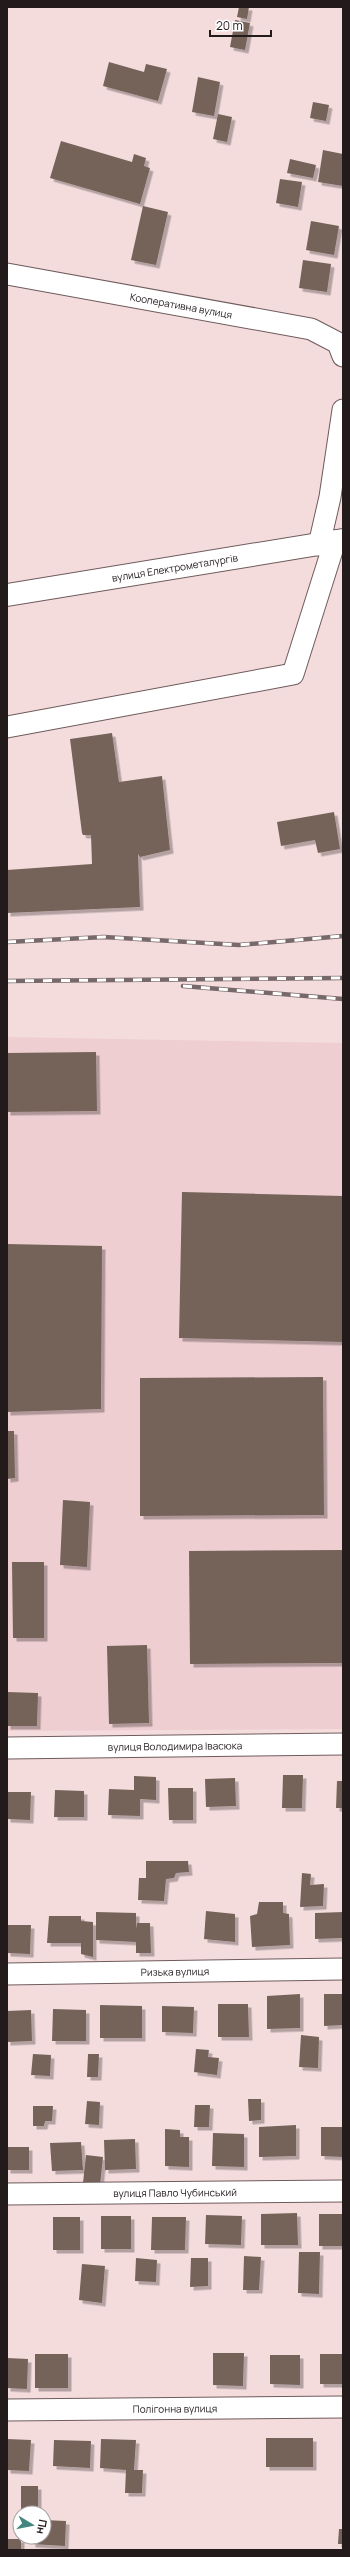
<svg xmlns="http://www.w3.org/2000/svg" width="350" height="2557" font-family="Manrope,sans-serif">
	<defs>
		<filter id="shadow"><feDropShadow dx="3.5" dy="3.5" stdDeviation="0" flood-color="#0004"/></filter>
	</defs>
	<rect width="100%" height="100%" fill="#f4dcdd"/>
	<path fill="#eeced0" d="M7,1037L343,1043V1729L7,1731Z"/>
	<g fill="#74635a" filter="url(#shadow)">
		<path d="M239,7H249L247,19L237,17Z"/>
		<path d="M235,20L250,23L245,50L230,47Z"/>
		<path d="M109,62L144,72L146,64L167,69L158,101L103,86Z"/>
		<path d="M198,77L220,82L214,116L192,112Z"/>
		<path d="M313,102L329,105L326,121L310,118Z"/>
		<path d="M218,114L232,117L227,142L213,139Z"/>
		<path d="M61,141L132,162L134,154L146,158L144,166L150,168L140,204L50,178Z"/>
		<path d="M323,150L343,154V186L318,182Z"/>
		<path d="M290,159L316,165L313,178L287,173Z"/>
		<path d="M280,179L302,182L298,207L276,203Z"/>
		<path d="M143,206L168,212L156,265L131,260Z"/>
		<path d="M311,221L339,226L334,255L306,250Z"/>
		<path d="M303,260L331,264L327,292L299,288Z"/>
		<path d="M112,733L119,782L162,776L170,850L140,857L138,854L140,907L7,913V870L92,864L91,835H83L82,833L70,739Z"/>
		<path d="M334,812L340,849L318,853L315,840L281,846L277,822Z"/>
		<path d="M96,1052L97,1111L7,1112V1053Z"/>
		<path d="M182,1192L343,1196V1342L179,1338Z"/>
		<path d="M7,1244L102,1246L101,1409L7,1412Z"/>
		<path d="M323,1377L324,1515L140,1516V1378Z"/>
		<path d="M7,1431H14L15,1478L7,1479Z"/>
		<path d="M63,1500L90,1502L87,1567L60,1565Z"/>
		<path d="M343,1550V1663L190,1664L189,1551Z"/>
		<path d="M12,1562H44V1638H13Z"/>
		<path d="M147,1645L149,1723L109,1724L107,1646Z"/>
		<path d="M7,1692L38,1693L37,1726H7Z"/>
		<path d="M283,1775H303L302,1808H282Z"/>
		<path d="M134,1776L156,1777V1800L140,1799V1816L108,1815L109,1789L134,1790Z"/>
		<path d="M235,1778L236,1806L206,1807L205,1779Z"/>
		<path d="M337,1781H343V1808H336Z"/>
		<path d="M168,1788H193V1820H169Z"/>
		<path d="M55,1790L84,1791V1817H54Z"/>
		<path d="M7,1792H31L30,1820L7,1819Z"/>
		<path d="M146,1861H188L189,1872L176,1873L174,1878L166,1879L164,1901L138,1900L139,1878H146Z"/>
		<path d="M302,1873L311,1874L310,1885L324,1884L323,1906L300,1907Z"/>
		<path d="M259,1902H283V1913L289,1914L290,1945L252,1947L250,1916L257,1914Z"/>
		<path d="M206,1911L235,1914V1942L204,1939Z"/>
		<path d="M96,1912L136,1913V1929L137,1923H150L151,1953H136V1942L96,1940Z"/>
		<path d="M343,1912V1938L315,1939V1913Z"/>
		<path d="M49,1916H81V1921L93,1922V1957L81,1954V1943H47Z"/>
		<path d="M7,1925H31L30,1954L7,1953Z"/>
		<path d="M300,1994V2028L267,2029V1996Z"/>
		<path d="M324,1994H343V2025L324,2026Z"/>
		<path d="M218,2004H248L249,2037H218Z"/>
		<path d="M100,2005L142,2006V2038H100Z"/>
		<path d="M162,2006L194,2007L193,2033L162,2032Z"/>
		<path d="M53,2009L86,2010V2041H52Z"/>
		<path d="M31,2010L32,2041L7,2042V2011Z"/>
		<path d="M301,2035L319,2037L318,2068L299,2067Z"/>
		<path d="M196,2049L209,2050L208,2057L219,2058L217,2075L194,2072Z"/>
		<path d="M33,2054L51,2055L50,2076L31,2075Z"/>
		<path d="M88,2054H99L98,2077H87Z"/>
		<path d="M248,2099H261V2120L249,2121Z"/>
		<path d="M87,2101L100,2102L99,2125L85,2124Z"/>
		<path d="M195,2105H210L209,2127H194Z"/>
		<path d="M33,2106H53L52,2121H45L44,2126H33Z"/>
		<path d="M296,2125V2156L259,2157V2127Z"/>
		<path d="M321,2127H343V2157L321,2156Z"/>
		<path d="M165,2129L180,2130V2137H189V2167L165,2166Z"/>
		<path d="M213,2133L244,2134V2167L212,2166Z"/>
		<path d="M135,2139L136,2169L105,2170L104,2140Z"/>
		<path d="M81,2142L83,2170L52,2171L50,2143Z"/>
		<rect x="7" y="2147" width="22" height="23"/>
		<path d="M86,2155L103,2157L100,2185L83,2183Z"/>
		<path d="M297,2213L298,2245H261V2214Z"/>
		<rect x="319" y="2214" width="24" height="32"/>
		<path d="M206,2215L242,2216L241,2245L205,2244Z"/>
		<rect x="101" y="2216" width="30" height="33"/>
		<rect x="53" y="2217" width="27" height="33"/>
		<path d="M152,2217H186L185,2250H151Z"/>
		<path d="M299,2252H320L319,2294L298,2293Z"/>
		<path d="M244,2256L261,2257L259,2290H243Z"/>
		<path d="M136,2258L157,2260L156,2282L135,2281Z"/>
		<path d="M191,2258H208V2286L190,2287Z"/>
		<path d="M82,2264L105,2266L102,2303L79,2300Z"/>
		<path d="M213,2353H244L243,2386L213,2385Z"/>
		<rect x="35" y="2354" width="33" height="34"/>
		<rect x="320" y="2354" width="23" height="30"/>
		<path d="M270,2355H300V2385L270,2384Z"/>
		<path d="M7,2358L28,2359L27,2389L7,2388Z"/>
		<rect x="266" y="2438" width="47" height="29"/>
		<path d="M7,2439L31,2440L29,2471L7,2470Z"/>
		<path d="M101,2439L136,2440L134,2470H143L142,2493H125L126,2470L100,2468Z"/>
		<path d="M54,2440L91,2441L90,2468L53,2466Z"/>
		<rect x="21" y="2486" width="17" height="27"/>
		<path d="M44,2520L66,2521L65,2546L32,2544V2537H44Z"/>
		<path d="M339,2529H343V2544H338Z"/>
		<rect x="7" y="2539" width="14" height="11"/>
	</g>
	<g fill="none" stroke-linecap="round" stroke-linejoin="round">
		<g stroke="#6f5b5c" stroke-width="23">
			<g id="minor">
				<path id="s1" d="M7,274L311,329L338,343L343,356"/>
				<path d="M319,545L330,497L343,410"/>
				<path d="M7,727L293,674L335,541"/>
				<path id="s2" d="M7,1748L343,1744"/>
				<path id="s3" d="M7,1974L343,1969"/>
				<path id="s4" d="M7,2194L343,2191"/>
				<path id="s5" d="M7,2410L343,2407"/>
			</g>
		</g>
		<g stroke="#6f5b5c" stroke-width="24">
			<g id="major">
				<path id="s6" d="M7,595L343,540"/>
			</g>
		</g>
		<use href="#minor" stroke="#fff" stroke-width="21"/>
		<use href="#major" stroke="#fff" stroke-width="22"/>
		<g stroke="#77696a" stroke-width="4.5">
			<g id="rail">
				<path d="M7,942L104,937L239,945L343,936"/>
				<path d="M7,981L343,978"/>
				<path d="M183,986L343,999"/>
			</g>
		</g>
		<use href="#rail" stroke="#fff" stroke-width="3" stroke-dasharray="9" stroke-linecap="butt"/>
	</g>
	<g text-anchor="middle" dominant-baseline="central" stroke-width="4" stroke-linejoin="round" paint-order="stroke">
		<g font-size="10" fill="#221a1b" stroke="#fff">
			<text stroke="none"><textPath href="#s1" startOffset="177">Кооперативна вулиця</textPath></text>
			<text stroke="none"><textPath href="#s6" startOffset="170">вулиця Електрометалургів</textPath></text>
			<text stroke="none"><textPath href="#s2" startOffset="168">вулиця Володимира Івасюка</textPath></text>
			<text stroke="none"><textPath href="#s3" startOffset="168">Ризька вулиця</textPath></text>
			<text stroke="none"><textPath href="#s4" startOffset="168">вулиця Павло Чубинський</textPath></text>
			<text stroke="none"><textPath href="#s5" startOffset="168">Полігонна вулиця</textPath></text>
		</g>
	</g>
	<rect width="350" height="2557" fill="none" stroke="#221a1b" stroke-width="16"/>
	<g transform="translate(32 2525) rotate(100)"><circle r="19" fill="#ffffff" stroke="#a7a3a4"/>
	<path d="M0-3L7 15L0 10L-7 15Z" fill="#418780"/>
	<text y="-6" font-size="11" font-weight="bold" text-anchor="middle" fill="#221a1b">Пн</text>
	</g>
	<path d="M210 30v6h61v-6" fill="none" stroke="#221a1b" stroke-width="2"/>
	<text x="216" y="30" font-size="12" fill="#221a1b" stroke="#ffffff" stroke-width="3" paint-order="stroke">20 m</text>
</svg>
